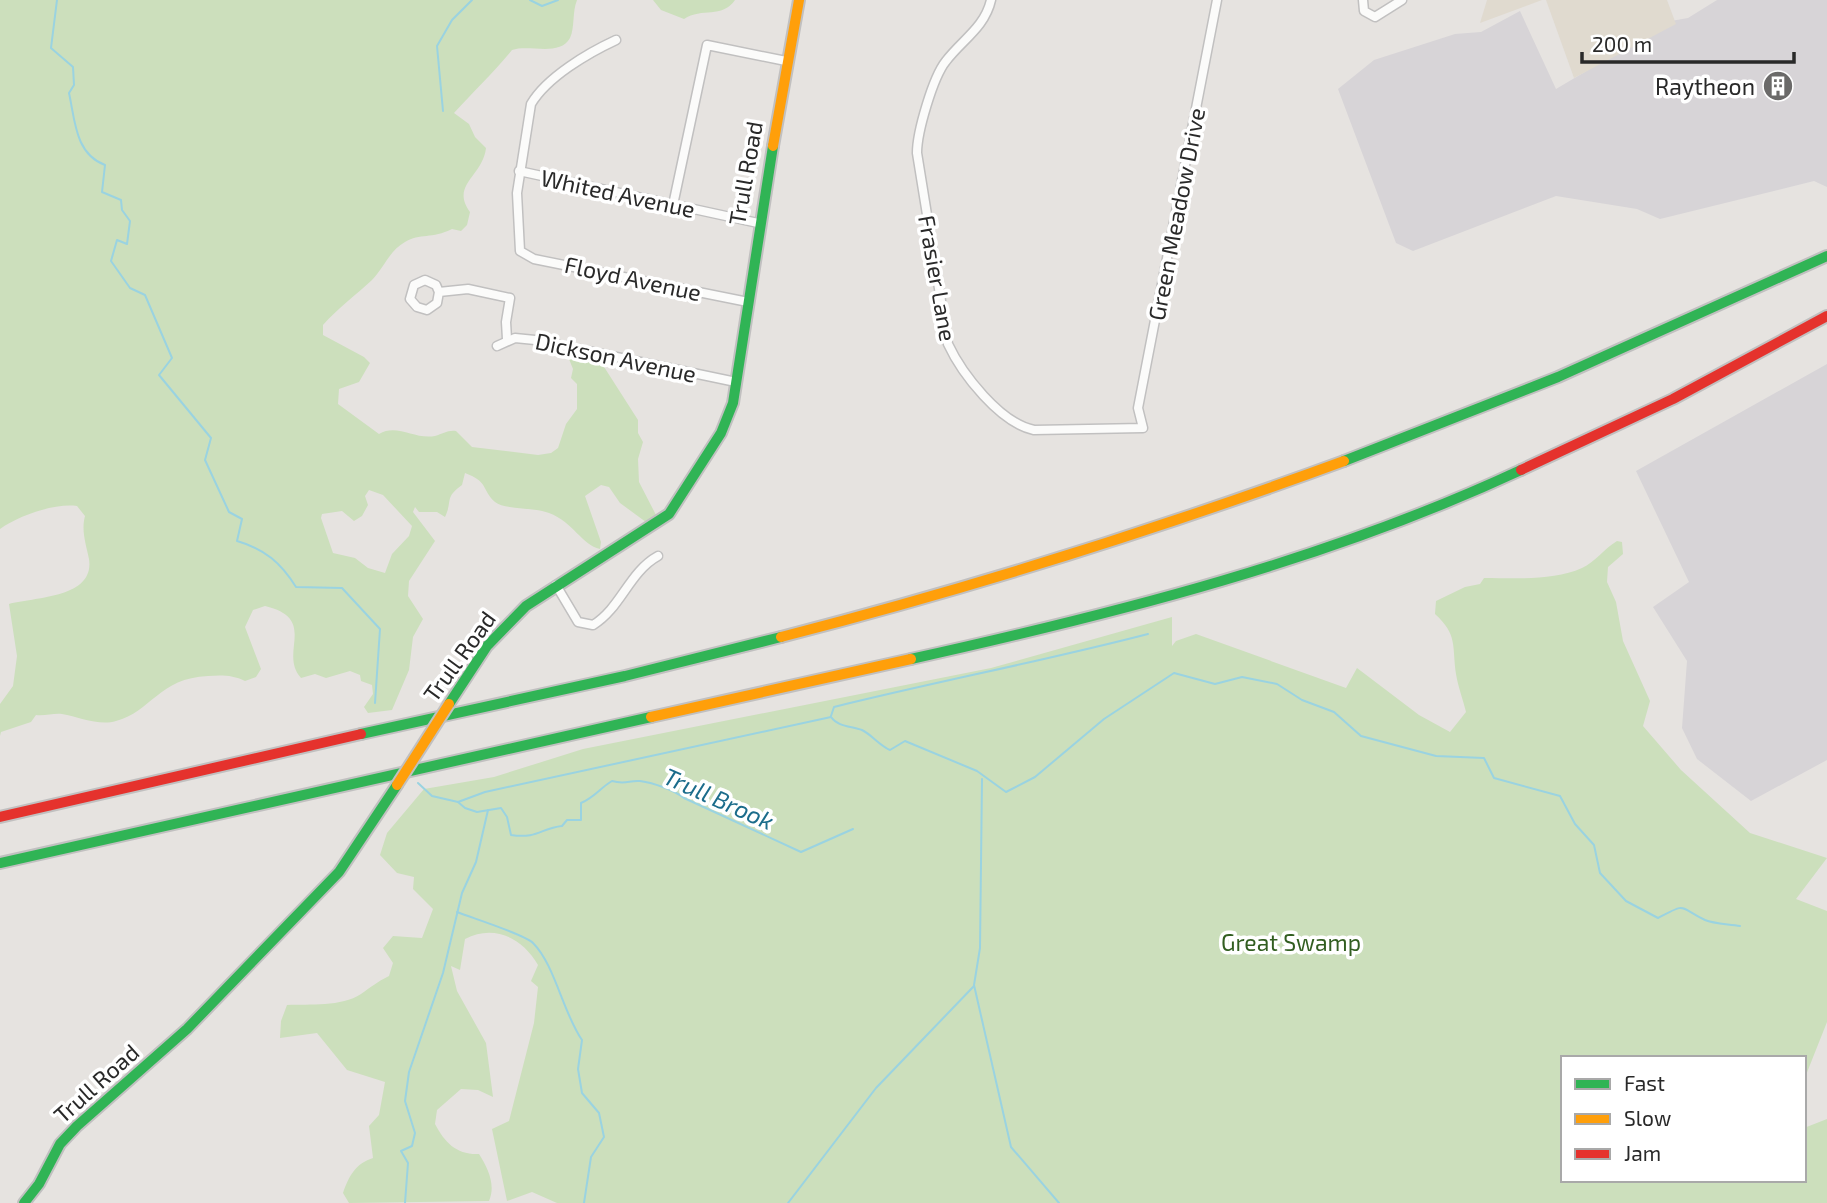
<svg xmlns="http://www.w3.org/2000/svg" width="1827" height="1203" font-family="'Exo 2',sans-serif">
	<rect width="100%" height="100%" fill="#e6e3e0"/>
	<g fill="#d7d4d7">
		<path d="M1717,0H1827V187L1814,181L1660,219L1637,209L1556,196L1413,251L1396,243L1338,89L1374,60L1455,34L1481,32L1520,11L1556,89L1671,21L1688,18Z"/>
		<path d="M1827,364V760L1751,801L1697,759L1682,728L1687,661L1653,607L1689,582L1636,471Z"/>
	</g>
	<g fill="#e0dacf">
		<path d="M1487,0H1542L1480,23Z"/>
		<path d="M1546,0H1667L1676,24L1574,78Z"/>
	</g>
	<g fill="#ccdfbc" fill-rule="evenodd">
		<path d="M0,0H577C572,12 575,27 570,38C560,57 529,44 512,50C493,73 474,91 454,113L469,124L475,137L486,148C483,176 450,185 470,212L467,225L461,231L452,229C432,239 420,233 405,242C389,251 384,268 372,280C356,295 338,308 323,325V335L364,357L370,363L359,382L339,389L338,404L379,434C397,423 415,440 435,436C443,434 447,430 456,431L472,447L538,455L551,453L558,448L566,424L577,409V384L571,378L573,369L569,359L588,355L599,359L638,420V433L643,442L638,459L639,482L656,515L650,525L620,503L609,487L601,485L585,496L601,542L600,549C582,545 573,522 549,513C534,507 505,510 495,502C481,489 489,482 465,473L462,485C444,498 453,500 445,517L437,512H419L415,507L413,512L435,541L409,581L408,596L423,619L413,637L409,670L392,710L368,713L364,707L373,694L372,685L361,681L360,675L350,671L326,678L315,674L301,678C278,653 319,619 265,606L253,610L245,627L261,669L256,677L245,681C233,675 222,675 208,676C159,678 151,712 116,721C99,726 79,717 62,714C54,713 45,716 36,715L31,722L1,732L0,736V704L13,686L17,656L9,604C36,597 95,598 89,559C86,544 81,531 85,516L77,506C54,503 18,516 0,529ZM369,490L383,495L412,526L409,536L392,554L385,573L368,568L355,558L333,553L321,518L322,514L342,511L354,521L362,516L368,505L365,496Z"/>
		<path d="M653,0H735C722,19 702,7 684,19L661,10Z"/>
		<path d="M1617,541L1622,542L1623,554L1608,567L1607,582L1616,602L1623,641L1650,701L1643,726L1681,770L1750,833L1827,858L1796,899L1827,911V1022L1804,1080V1058H1563V1180H1804V1128L1827,1119V1203H557L532,1192L507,1201L492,1129L509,1121L534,1023L538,987L531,981L538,965C522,937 493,924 465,939L460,970L451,966L457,991L486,1043L493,1097L478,1090L461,1089L437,1110L435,1124C445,1143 457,1155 479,1154C488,1168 496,1185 489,1201L349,1203L343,1193C349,1176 355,1164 373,1158L369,1126L379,1115L385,1082L347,1070L317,1033L280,1038L281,1021L287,1005C310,1004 341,1007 361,994C371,987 377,982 389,976L393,963L383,948L393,936L422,938L433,909L413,889L414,877L397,873L380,855L387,833L424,789L494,777L583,749L991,668L1172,617V646L1176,641L1196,634L1346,688L1357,668L1419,715L1450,732L1466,712C1463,699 1458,687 1456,674C1452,646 1458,635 1435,614L1436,601L1465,587L1480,584L1484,578C1515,578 1553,581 1582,568C1595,562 1605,548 1617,541Z"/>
	</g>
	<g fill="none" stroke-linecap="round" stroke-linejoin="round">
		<g stroke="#9ad3e1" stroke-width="2">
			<path d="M57,0L51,48L73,67L74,85L69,93C75,120 75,154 105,165L102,192L121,200L122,210L130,221L127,244L117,240L111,261L130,288L145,295L172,358L159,375L211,438L205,460L229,512L242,519L237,541C265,549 281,563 296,587L342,588L380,629L375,703"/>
			<path d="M530,0L542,6L558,0"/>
			<path d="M443,111L437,46L452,20L472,0"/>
			<path d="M831,716L834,707C939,681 1044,661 1148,634"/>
			<path d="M982,779L980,948L974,985L1011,1147L1059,1203"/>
			<path d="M418,783L432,796L458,802L465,808L477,812L501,808L507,817L511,835C538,839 541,828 562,826L567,820H581V803C595,797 600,788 612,781C626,785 629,780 640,781C654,783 674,790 684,798L801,852L853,829"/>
			<path d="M458,802L485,792L831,717C838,727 851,726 862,730C872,735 879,745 890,750L905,741L977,771L1006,792L1035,777L1104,719L1174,673L1215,684L1242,677L1277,684L1302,700L1334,712L1361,736L1436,756L1484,758L1494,778L1560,796L1575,824L1594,845L1600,873L1626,901L1658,918C1688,902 1678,907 1705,920C1714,924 1729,924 1740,926"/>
			<path d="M457,912C472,918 524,934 533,943C555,965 563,1013 582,1040L578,1069L582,1093L599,1113L604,1137L591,1157L584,1203"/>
			<path d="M405,1203L408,1163L401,1151L412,1146L415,1133L405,1101L409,1072L443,973L462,893L476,862L488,810"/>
			<path d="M788,1203L876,1088L974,986"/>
		</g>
		<g stroke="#c1c0c0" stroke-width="11">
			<g id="street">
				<path d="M991,0C985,27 962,40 946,61C933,77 917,132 917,153L948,344C962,374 1000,423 1034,430L1143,428L1138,408L1217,0"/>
				<path d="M1363,0L1364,11L1375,17L1402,0"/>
				<path d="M616,40C588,53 547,77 531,104L517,193L520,251L534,259L748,302"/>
				<path d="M519,171L758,223"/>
				<path d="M673,205L707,45L786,61"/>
				<path d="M439,292L437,303L427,310L417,307L410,299L414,285L425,280L436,285L439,292L468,289L510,298L506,322L507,339"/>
				<path d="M497,346L515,338L535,340L736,382"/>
				<path d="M556,585L578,622L593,625C621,608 629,572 658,556"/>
			</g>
		</g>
		<g stroke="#c1c0c0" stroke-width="14">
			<g id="fast">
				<path d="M1344,461L1558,377L1827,256"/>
				<path d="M911,659C1118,613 1328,560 1521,470"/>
				<path d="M449,704L487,646L526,606L669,514L721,433L733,403L773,146"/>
				<path d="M361,734L625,676L781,637"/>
				<path d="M0,863L651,717"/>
				<path d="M24,1203L39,1184L60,1144L77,1126L187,1029L339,872L397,785"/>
			</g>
		</g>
		<g stroke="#c1c0c0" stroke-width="14">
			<g id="slow">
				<path d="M773,146L799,0"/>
				<path d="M781,637C971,588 1159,529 1344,461"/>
				<path d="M651,717L911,659"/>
			</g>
		</g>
		<g stroke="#c1c0c0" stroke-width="14">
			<g id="jam">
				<path d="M1521,470L1673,399L1827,316"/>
				<path d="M0,817L361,734"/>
			</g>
		</g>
		<use href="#street" stroke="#fbfbfa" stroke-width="8"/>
		<use href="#fast" stroke="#30b455" stroke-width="10"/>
		<use href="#slow" stroke="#ff9f0a" stroke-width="10"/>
		<use href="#jam" stroke="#e5322d" stroke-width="10"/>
		<g stroke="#c1c0c0" stroke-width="14" stroke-linecap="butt">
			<path id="slow-bridge" d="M397,785L449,704"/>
		</g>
		<use href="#slow-bridge" stroke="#ff9f0a" stroke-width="10"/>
	</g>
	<defs>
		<g id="building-disc" transform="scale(1.575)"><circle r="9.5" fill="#6b6a69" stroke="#fff"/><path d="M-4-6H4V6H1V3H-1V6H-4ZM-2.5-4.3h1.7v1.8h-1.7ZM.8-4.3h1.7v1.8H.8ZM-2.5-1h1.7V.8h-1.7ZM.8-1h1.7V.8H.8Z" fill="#fff"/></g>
	</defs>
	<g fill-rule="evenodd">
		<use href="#building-disc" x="1778" y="86"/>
	</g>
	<g text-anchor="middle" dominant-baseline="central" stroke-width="7" stroke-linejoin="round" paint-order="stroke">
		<g font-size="23" fill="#292929" stroke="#fff" text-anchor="end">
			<text x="1755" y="86">Raytheon</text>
		</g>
		<g font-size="23" fill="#292929" stroke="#fff">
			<text transform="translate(745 173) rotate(-80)">Trull Road</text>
			<text transform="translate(618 193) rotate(12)">Whited Avenue</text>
			<text transform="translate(1176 214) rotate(-79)">Green Meadow Drive</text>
			<text transform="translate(633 278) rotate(12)">Floyd Avenue</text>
			<text transform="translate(938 278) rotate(80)">Frasier Lane</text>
			<text transform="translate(616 357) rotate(12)">Dickson Avenue</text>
			<text transform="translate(459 656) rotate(-54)">Trull Road</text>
			<text transform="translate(96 1083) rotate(-42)">Trull Road</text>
		</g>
		<g font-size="23" fill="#325e21" stroke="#fff">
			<text x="1291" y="942">Great Swamp</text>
		</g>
		<g font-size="24" font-style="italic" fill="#1b6c8b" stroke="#fff">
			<text transform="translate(719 798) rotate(24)">Trull Brook</text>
		</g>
	</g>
	<rect x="1561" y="1056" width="245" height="126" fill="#ffffff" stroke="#a9a9a9" stroke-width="2"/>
	<rect x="1575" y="1079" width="35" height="10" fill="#30b455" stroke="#a9a9a9" stroke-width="2"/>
	<text x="1624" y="1091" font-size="21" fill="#292929">Fast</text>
	<rect x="1575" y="1114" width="35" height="10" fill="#ff9f0a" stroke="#a9a9a9" stroke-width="2"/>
	<text x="1624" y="1126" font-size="21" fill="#292929">Slow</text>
	<rect x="1575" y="1149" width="35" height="10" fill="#e5322d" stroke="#a9a9a9" stroke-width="2"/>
	<text x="1624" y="1161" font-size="21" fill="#292929">Jam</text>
	<path d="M1582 52v10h212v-10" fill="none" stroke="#292929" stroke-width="3.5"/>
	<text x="1592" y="52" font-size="21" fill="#292929" stroke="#ffffff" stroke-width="5" paint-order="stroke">200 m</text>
</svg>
